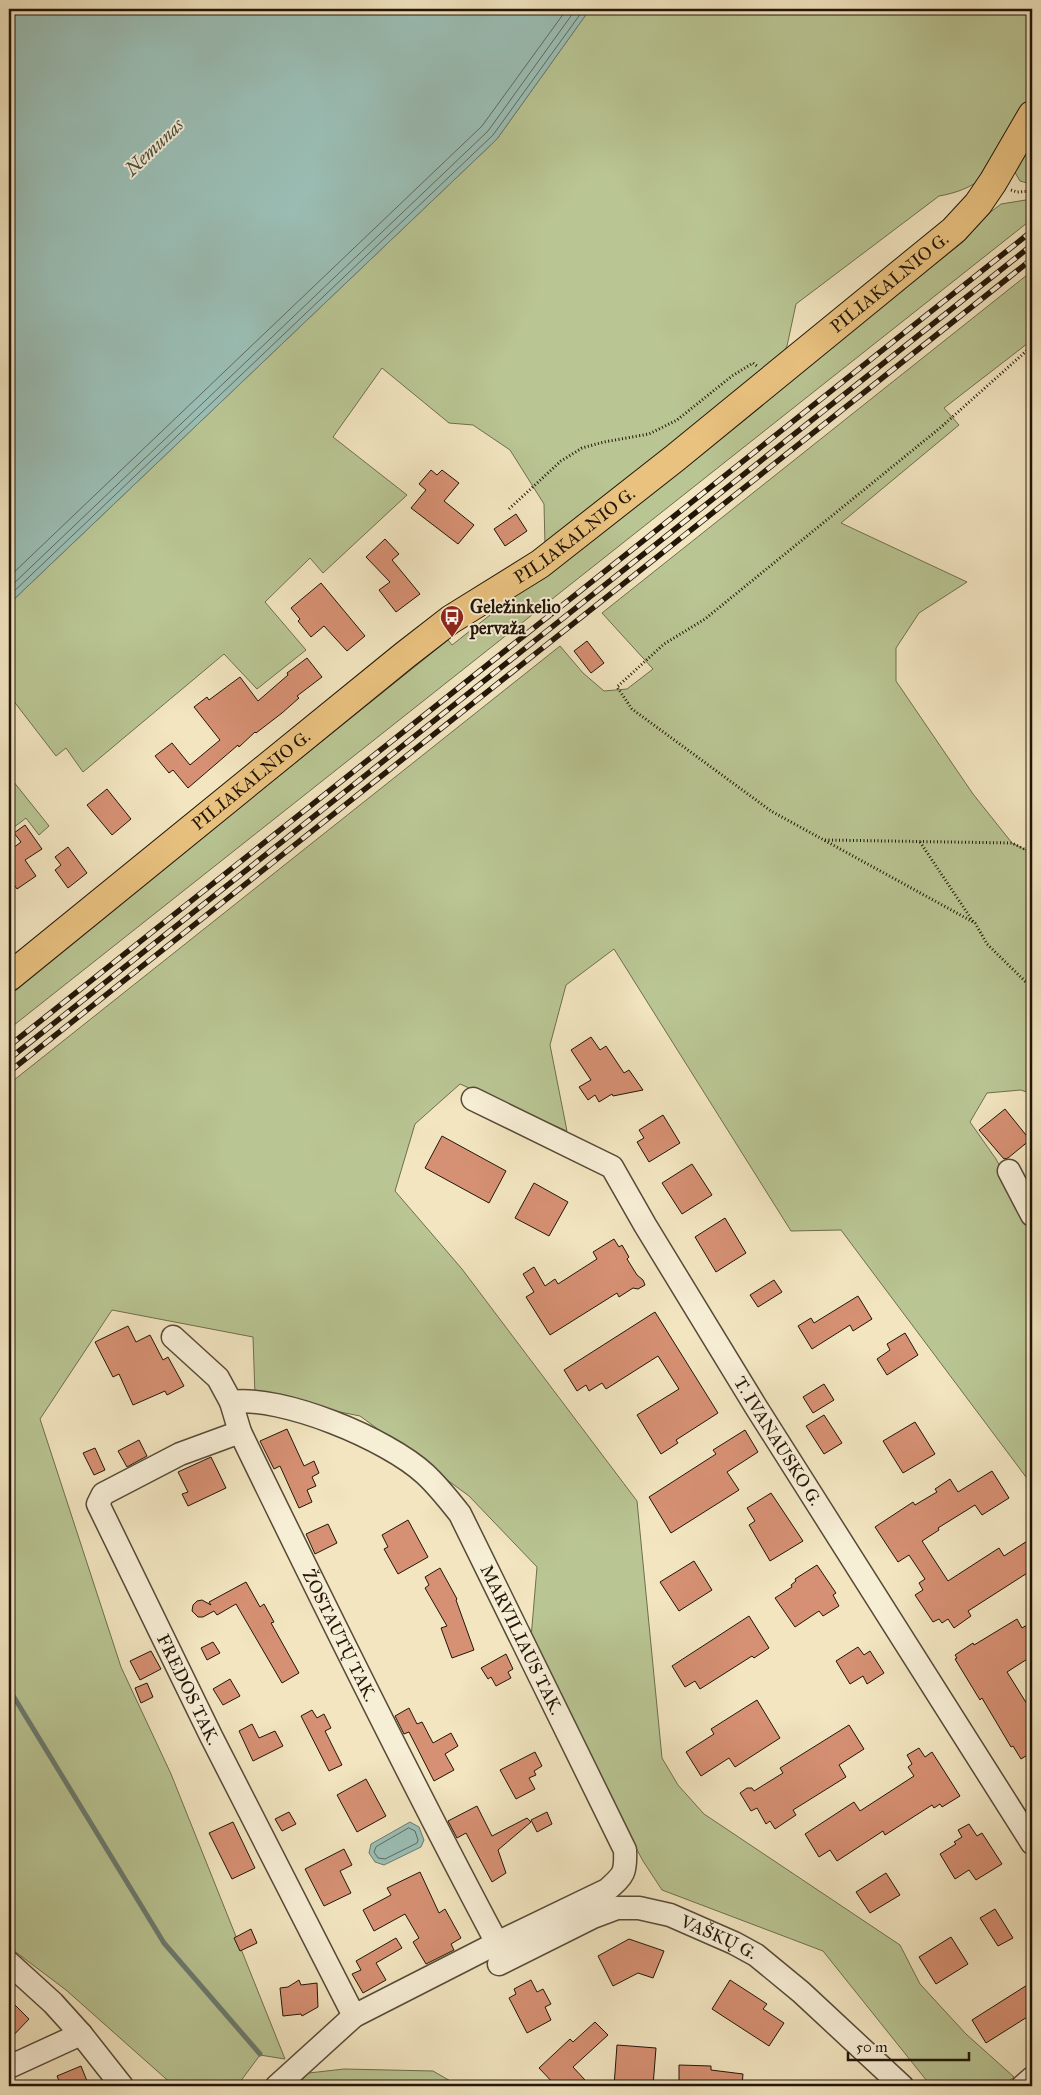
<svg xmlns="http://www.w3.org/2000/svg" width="1041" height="2095" font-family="'IM FELL Great Primer',serif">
	<rect width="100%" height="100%" fill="#f2e5c0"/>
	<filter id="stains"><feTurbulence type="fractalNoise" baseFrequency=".004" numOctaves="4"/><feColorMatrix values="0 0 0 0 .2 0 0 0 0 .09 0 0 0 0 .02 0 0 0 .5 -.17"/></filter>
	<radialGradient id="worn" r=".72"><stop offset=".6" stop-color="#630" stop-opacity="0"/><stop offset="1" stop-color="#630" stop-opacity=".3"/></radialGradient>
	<g fill="#b9c593" stroke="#6e6e4e">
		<path d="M590,9H1032V97L984,177C970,188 956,193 939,196L796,304L787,346L782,356L545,545L544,504L510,450L473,425L449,423L382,368L333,437L407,495L323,573L310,558L265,602L306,650L257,689L224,654L83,772L66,748L56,756L9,695V604L497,139Z"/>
		<path d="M1032,130V184H1031L1020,181L1013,169Z"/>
		<path d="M1032,199V219L9,1029V993L448,640L452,645L963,242L988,214L1001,204Z"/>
		<path d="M1032,271V340L944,408L959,425L841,523L967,582L919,613L896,648V681L973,794L1012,843L1032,853V1094L1021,1090L987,1093L970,1122L996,1159L1032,1226V1485L841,1230L791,1231L614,949L566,985L550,1045L567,1131L460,1084L415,1124L395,1191L462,1269L637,1501L662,1758L678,1785L704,1814L900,1945L920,1984L966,2034L1014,2077L1003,2086H931L823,1951L662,1890L643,1861L530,1650L537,1567L469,1496L360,1416L255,1395L253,1337L112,1310L40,1419L121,1667L171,1774L285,2059L260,2055L237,2086H174L66,1990L9,1947V1084L560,646L583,673L604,691L627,689L653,669L602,613Z"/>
		<path d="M9,776L49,826L39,835L26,818L9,831Z"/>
		<path d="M344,2069L433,2071L459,2086H295L309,2073Z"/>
	</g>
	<g fill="#9bbfb6" stroke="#6b7b70">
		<path d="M9,9H590L497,139L9,604Z"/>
		<path d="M410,1822L419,1827L424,1840L421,1847L384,1865L375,1862L369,1853L371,1844Z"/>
	</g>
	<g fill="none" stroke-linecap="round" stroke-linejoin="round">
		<g stroke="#5e6a5f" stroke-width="1">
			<path d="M9,577L482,126L567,9"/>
			<path d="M9,588L488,131L576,9"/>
			<path d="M9,596L493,135L584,9"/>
			<path d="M409,1828L415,1831L418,1840L417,1843L385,1859L378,1858L374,1852L376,1847Z"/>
		</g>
		<path stroke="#6b7b70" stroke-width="5" d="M9,1689L164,1943L260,2054"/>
	</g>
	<g fill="#d69073" stroke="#221608">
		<path d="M431,470L437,475L442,470L459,483L444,501L474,525L458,544L411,508L426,490L419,484Z"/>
		<path d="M516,514L527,531L505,546L494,529Z"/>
		<path d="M385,539L399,554L392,560L420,594L396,612L379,590L390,582L366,557Z"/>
		<path d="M321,583L365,636L347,651L324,626L311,637L298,621L300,619L291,608Z"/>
		<path d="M587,641L604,663L591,673L574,651Z"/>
		<path d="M307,658L322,677L297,696L299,698L282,713L256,733L255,732L239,747L238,745L188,788L173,770L169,773L155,756L172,743L190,765L220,740L194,707L207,697L209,700L240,677L258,701L288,675L287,673Z"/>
		<path d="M107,789L131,819L112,835L87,805Z"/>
		<path d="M25,825L42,849L25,860L36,876L17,889L9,877V851L21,842L14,833Z"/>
		<path d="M68,847L87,873L68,888L55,870L61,865L55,857Z"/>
		<path d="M591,1037L600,1050L606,1046L624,1073L629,1070L643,1090L613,1096L612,1094L599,1102L595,1095L588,1100L579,1087L591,1080L571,1050Z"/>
		<path d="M1005,1109L1030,1140L1008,1158L1004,1159L979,1130Z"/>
		<path d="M663,1115L680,1143L649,1162L637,1142L644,1138L639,1130Z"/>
		<path d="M442,1136L506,1171L489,1203L425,1168Z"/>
		<path d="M692,1164L712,1195L682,1214L662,1183Z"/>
		<path d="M534,1183L568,1202L549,1236L515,1218Z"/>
		<path d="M725,1218L746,1253L716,1272L695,1237Z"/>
		<path d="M614,1239L619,1247L622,1245L629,1257L627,1259L637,1275L643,1280L645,1285L638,1289L633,1288L619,1297L617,1293L550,1335L526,1297L534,1292L523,1274L534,1267L545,1286L555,1279L558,1284L597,1259L593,1252Z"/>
		<path d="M774,1280L782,1292L758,1307L750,1295Z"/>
		<path d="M858,1296L872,1319L853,1331L850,1325L812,1349L798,1326L811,1318L814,1323Z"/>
		<path d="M655,1312L718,1413L676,1440L678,1443L661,1454L637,1415L679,1389L658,1356L606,1389L602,1383L589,1391L586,1385L577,1391L564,1370Z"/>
		<path d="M128,1326L136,1342L150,1335L163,1360L168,1357L184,1386L167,1395L165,1391L133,1405L119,1374L113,1377L95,1342Z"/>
		<path d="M905,1333L918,1355L887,1375L877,1359L890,1350L887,1344Z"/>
		<path d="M824,1384L834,1400L813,1413L803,1397Z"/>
		<path d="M824,1415L842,1443L824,1454L806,1426Z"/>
		<path d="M915,1422L935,1454L903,1473L883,1441Z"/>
		<path d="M287,1429L304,1466L314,1461L319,1473L312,1477L316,1486L307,1490L312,1502L299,1508L280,1466L274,1469L260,1441Z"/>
		<path d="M745,1430L758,1452L727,1472L739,1490L671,1533L649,1497L716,1454L713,1450Z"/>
		<path d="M139,1440L147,1456L127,1467L118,1451Z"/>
		<path d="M95,1448L105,1470L94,1475L83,1453Z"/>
		<path d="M211,1457L226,1488L188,1506L182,1494L188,1492L178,1472Z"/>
		<path d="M992,1471L1009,1498L982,1515L975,1505L938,1528L939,1530L922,1541L948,1581L999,1548L1004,1556L1032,1538V1570L968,1611L971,1616L954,1628L948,1619L942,1623L939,1619L933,1622L915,1595L923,1590L919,1583L925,1579L909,1555L898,1562L875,1527L913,1502L915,1505L937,1492L935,1489L950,1479L958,1492Z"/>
		<path d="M771,1493L803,1541L770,1561L749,1525L755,1521L747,1508Z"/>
		<path d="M408,1520L428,1557L398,1574L384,1549L388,1547L382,1535Z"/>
		<path d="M328,1524L337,1543L315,1554L306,1534Z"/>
		<path d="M694,1561L712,1590L679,1611L660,1582Z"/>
		<path d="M817,1565L836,1593L833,1595L839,1606L823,1616L819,1611L795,1627L775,1598L792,1587L791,1585L796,1581L795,1579Z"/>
		<path d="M440,1568L457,1599L456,1600L474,1650L452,1658L441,1628L447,1626L425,1588L429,1585L425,1577Z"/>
		<path d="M246,1582L260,1607L264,1604L274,1622L271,1623L299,1673L282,1683L236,1604L217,1615L214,1611L203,1617H198L192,1611L193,1605L197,1601L202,1600L211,1605L209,1602Z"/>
		<path d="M749,1616L769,1648L754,1658L752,1656L700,1689L695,1681L685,1687L672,1666Z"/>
		<path d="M1017,1619L1022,1628L1032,1622V1656L1007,1672L1027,1704L1032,1700V1752L1021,1759L1013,1746L1011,1747L982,1698L980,1700L955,1659L957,1658L955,1655L973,1643L974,1645Z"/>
		<path d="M213,1642L220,1653L207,1660L201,1648Z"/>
		<path d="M858,1647L864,1655L870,1651L884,1673L867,1684L863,1676L850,1684L836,1661Z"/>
		<path d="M151,1651L161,1669L140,1680L130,1661Z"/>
		<path d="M506,1654L513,1669L508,1672L511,1678L496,1686L491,1677L488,1679L481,1668Z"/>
		<path d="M230,1679L240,1696L223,1705L213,1689Z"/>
		<path d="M147,1683L153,1697L141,1703L135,1688Z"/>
		<path d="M757,1700L780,1738L735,1767L729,1758L701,1776L686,1752L714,1734L711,1729Z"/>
		<path d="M409,1708L417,1724L422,1722L433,1743L451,1733L458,1746L445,1754L454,1770L434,1781L409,1732L404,1734L395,1716Z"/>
		<path d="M312,1710L317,1718L324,1714L331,1728L325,1731L342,1765L329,1771L301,1716Z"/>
		<path d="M252,1724L259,1738L275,1731L283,1746L253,1761L239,1731Z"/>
		<path d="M849,1725L864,1749L839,1765L846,1777L793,1810L796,1815L775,1829L770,1821L766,1824L757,1808L751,1811L740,1793L747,1788H752L754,1791L783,1773L780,1768Z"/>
		<path d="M919,1748L925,1757L932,1752L960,1796L942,1807L940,1804L934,1808L932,1805L885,1835L883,1831L837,1861L830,1850L819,1857L805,1834L854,1802L860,1811L914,1776L908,1767L912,1764L907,1755Z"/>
		<path d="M535,1752L542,1766L534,1771L536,1775L529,1778L535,1789L516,1799L500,1770Z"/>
		<path d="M366,1779L386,1816L357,1832L337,1795Z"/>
		<path d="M477,1806L492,1836L527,1818L531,1822L498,1850L506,1873L492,1882L466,1833L457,1838L448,1821Z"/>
		<path d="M289,1812L296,1824L282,1831L275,1819Z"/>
		<path d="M547,1812L552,1824L537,1832L531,1820Z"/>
		<path d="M233,1822L255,1868L232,1879L209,1833Z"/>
		<path d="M969,1824L977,1836L982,1833L1002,1864L976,1880L969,1870L955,1879L940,1854L956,1844L954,1842L962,1837L958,1830Z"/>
		<path d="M344,1849L352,1865L340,1871L351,1893L324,1906L305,1869Z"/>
		<path d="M420,1872L439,1913L445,1909L461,1938L451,1944L454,1950L426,1964L413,1942L419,1938L405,1914L374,1931L363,1910L391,1895L387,1888Z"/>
		<path d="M886,1873L900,1895L870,1913L856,1892Z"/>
		<path d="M995,1909L1013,1938L998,1946L980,1918Z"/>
		<path d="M251,1929L257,1943L240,1951L234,1938Z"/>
		<path d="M951,1937L968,1964L936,1984L919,1957Z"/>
		<path d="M396,1938L402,1948L376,1963L386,1980L363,1993L352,1974L361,1970L356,1961Z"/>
		<path d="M629,1939L664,1951L653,1978L638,1973L613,1986L598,1956Z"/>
		<path d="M299,1980L301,1985L317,1983L318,2007L302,2016L301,2014L283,2016L280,1988L288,1987Z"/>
		<path d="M531,1980L537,1992L543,1989L551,2004L545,2007L551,2020L527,2033L509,1998L516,1994L514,1989Z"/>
		<path d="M730,1980L767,2004L763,2009L784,2023L769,2046L712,2009Z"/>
		<path d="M1032,1982V2014L986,2043L972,2020Z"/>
		<path d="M9,1999L29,2019L9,2040Z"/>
		<path d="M595,2022L608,2035L573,2067L585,2080L578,2086H556L539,2068L570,2039L573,2042Z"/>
		<path d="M617,2045L656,2048L653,2086H614Z"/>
		<path d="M679,2065L711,2066V2070L743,2074L742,2086H679Z"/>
		<path d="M81,2066L89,2086H61L57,2076Z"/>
	</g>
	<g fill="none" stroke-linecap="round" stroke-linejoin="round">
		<g stroke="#564a36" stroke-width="25">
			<g id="minor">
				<path id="s1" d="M473,1099L612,1167L645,1225L756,1407L1032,1843"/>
				<path d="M1009,1171L1032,1215"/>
				<path id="s2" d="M173,1337L218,1378L231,1402L240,1432C323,1603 407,1774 497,1943"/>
				<path id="s3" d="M231,1402C282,1395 387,1439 425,1474C438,1486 449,1500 460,1514L625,1850C626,1873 624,1875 607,1890L497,1943L354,2016L277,2086"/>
				<path id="s4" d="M240,1432L180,1454L103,1494L98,1504L211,1736L354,2016"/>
				<path d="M9,1963L53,2003L81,2034L122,2086"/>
				<path id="s5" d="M499,1964L593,1917L617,1908H639L670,1915L734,1943L756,1955L801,1992L902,2086"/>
				<path d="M9,2067L81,2034"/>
				<path d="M1023,2086L1032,2078"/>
			</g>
		</g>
		<g stroke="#221608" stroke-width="30">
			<g id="major">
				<path id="s6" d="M9,977L405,655L450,620L540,564L675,458L954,230L978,204L993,182L1032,115"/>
			</g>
		</g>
		<g stroke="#221608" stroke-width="3" stroke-dasharray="1 2.5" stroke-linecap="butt">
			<path d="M1011,190L1017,192L1032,191"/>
			<path d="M1032,346L940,428L705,619L664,644L617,687L632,709L771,811L975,923L987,944L1032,988"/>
			<path d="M509,509L561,461L582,448L604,442L649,434L677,420L732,376L753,363L757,366"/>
			<path d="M825,840L1012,843L1032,853"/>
			<path d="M920,842L974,923"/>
		</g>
		<use href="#minor" stroke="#f7eed6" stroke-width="22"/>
		<use href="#major" stroke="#e9c280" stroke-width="28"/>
		<g stroke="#221608" stroke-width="5.5">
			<g id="rail">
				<path d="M9,1046L1032,231"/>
				<path d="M9,1059L1032,245"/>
				<path d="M9,1072L1032,259"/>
			</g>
		</g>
		<use href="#rail" stroke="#f7eed6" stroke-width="4" stroke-dasharray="11" stroke-linecap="butt"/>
	</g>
	<defs>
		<g id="bus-pin" transform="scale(1.25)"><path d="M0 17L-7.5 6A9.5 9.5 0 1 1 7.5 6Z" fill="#8f2418" stroke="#f7eed6"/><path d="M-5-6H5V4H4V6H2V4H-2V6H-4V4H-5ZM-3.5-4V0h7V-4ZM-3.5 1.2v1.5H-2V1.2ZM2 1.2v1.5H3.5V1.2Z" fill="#fff"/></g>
	</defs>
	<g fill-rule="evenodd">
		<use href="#bus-pin" x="452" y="617"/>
	</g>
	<g text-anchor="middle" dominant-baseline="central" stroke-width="4" stroke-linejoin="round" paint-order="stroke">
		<g font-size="18" fill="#221608" stroke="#f7eed6">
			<text stroke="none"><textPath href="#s6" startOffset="1122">PILIAKALNIO G.</textPath></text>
			<text stroke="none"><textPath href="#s6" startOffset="718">PILIAKALNIO G.</textPath></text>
			<text stroke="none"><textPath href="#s6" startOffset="312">PILIAKALNIO G.</textPath></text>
			<text stroke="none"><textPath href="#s1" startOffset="475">T. IVANAUSKO G.</textPath></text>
			<text stroke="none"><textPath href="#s2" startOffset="346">ŽOSTAUTŲ TAK.</textPath></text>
			<text stroke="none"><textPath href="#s3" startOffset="404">MARVILIAUS TAK.</textPath></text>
			<text stroke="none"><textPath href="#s4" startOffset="368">FREDOS TAK.</textPath></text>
			<text stroke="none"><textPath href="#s5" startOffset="238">VAŠKŲ G.</textPath></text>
		</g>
		<g font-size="18" font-weight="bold" fill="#221608" stroke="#f7eed6" text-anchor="start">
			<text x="470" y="607">Geležinkelio<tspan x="470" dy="21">pervaža</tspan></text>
		</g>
		<g font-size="19" font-style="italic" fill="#4c5145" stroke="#f7eed6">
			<text transform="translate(154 147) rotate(-44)">Nemunas</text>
		</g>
	</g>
	<rect width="1041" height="2095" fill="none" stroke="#f2e5c0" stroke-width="30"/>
	<rect x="10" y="10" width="1021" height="2075" fill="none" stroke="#221608" stroke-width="2.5"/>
	<rect x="15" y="15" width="1011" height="2065" fill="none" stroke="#221608"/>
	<path d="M848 2052v8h121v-8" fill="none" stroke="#221608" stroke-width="2.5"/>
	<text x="856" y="2052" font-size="15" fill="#221608" stroke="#f7eed6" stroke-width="4" paint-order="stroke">50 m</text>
	<rect width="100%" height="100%" filter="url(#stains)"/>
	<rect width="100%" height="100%" fill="url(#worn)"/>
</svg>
